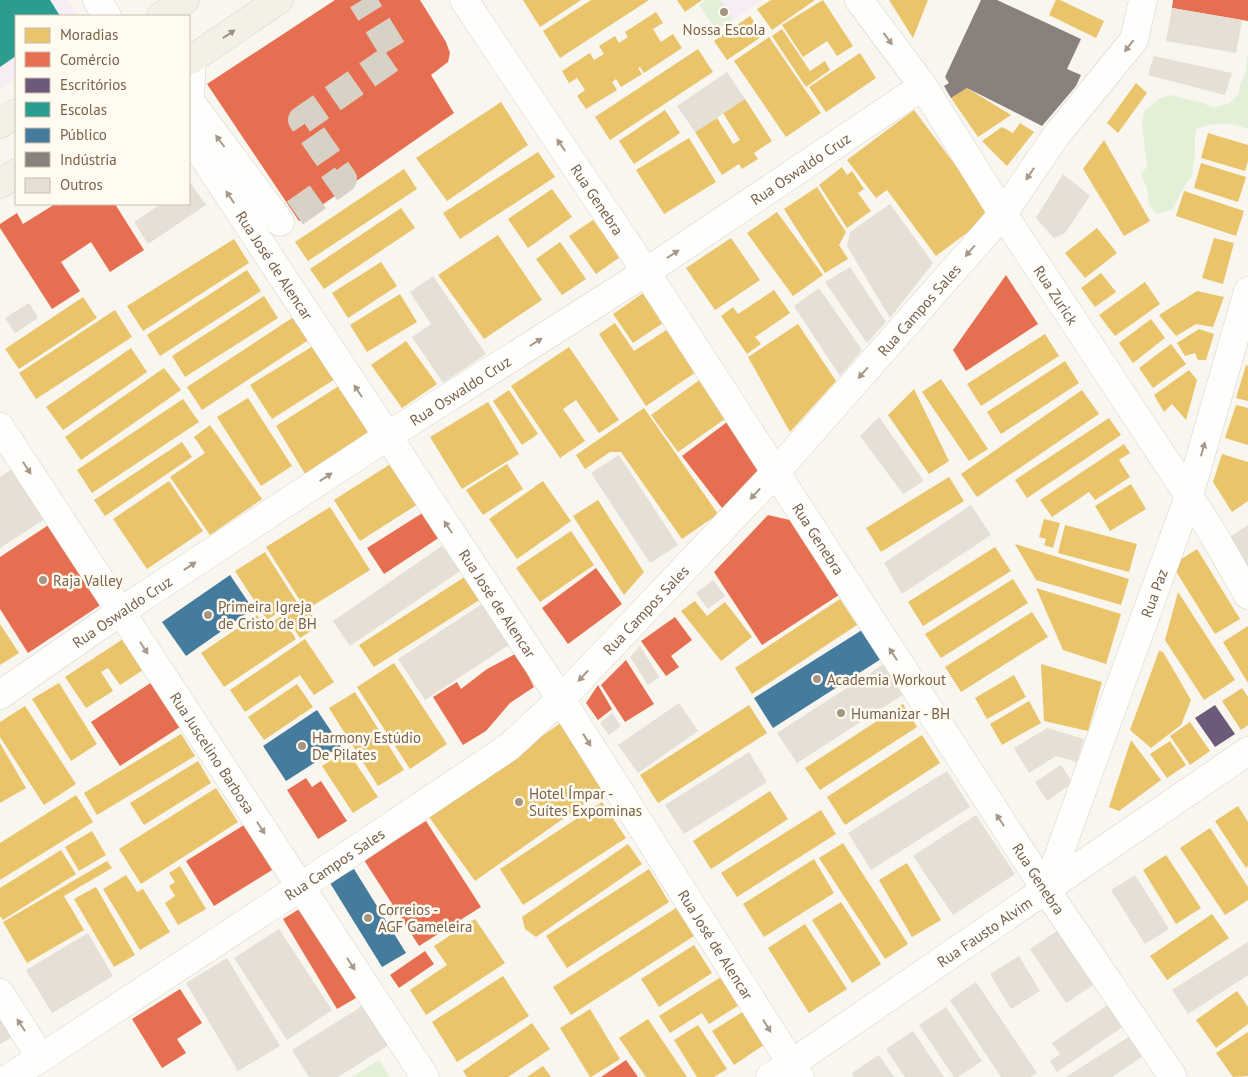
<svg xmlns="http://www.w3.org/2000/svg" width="1248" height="1077" font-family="'PT Sans',sans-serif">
	<rect width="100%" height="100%" fill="#f8f6ee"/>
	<g fill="#f6edf5">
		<path d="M0,0H68L79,16H16V78L0,89Z"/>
		<path d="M706,0H762L717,31L699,5Z"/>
	</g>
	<g fill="#e2f0d8">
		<path d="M706,0H720L733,19L717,31L699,5Z"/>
		<path d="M1248,56V129C1232,122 1212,122 1196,129L1195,139V153L1192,176L1185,185L1172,210L1156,214L1149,203L1147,188L1141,174L1147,167L1142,124L1144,112L1159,99L1170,95L1203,103L1213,108L1228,104L1239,94L1240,86L1246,72L1247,58Z"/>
		<path d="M379,1060L390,1077H352Z"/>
	</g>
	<g fill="#e9c46a">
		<path d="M523,0H581L540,27Z"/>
		<path d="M591,0H649L560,58L543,31Z"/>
		<path d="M677,0H702L685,12Z"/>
		<path d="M771,0H815L772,30L757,9Z"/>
		<path d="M823,0L853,46L837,56L827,41L803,57L782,25Z"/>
		<path d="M889,0H928L913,38Z"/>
		<path d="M1056,0H1060L1104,21L1096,38L1049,15Z"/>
		<path d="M656,12L663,23L653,29L661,42L673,34L682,48L644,73L640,67L638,68L642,74L621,87L616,79L612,82L617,90L586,109L577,96L585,90L577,78L569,83L562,71L590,53L594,60L604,54L599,46L615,36L619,43L628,37L625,32Z"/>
		<path d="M750,16L764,35L727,60L714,41Z"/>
		<path d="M782,29L810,71L825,61L830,70L806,87L772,36Z"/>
		<path d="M769,37L821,113L786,137L734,61Z"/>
		<path d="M698,49L713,72L610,140L595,117Z"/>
		<path d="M860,53L876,78L826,112L809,87Z"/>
		<path d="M1136,83L1147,93L1118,133L1107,123Z"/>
		<path d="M967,88L1011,115L978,137L951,98Z"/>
		<path d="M745,99L772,141L754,153L758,159L742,169L739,164L722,175L695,132L717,118L733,144L740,140L723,113Z"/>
		<path d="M501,102L528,145L447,201L416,158Z"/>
		<path d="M665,110L680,133L634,164L619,141Z"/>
		<path d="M914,110L992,214L936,256L887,190L876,198L847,160Z"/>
		<path d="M1020,123L1034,132L1007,166L982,141L1002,127L1013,133Z"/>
		<path d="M1208,133L1248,145V161L1245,171L1201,158Z"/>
		<path d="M689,138L716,182L664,214L636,170Z"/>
		<path d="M1104,140L1150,221L1124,236L1083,169Z"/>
		<path d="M538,152L555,177L460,239L443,213Z"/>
		<path d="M1201,163L1246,177L1238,202L1194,188Z"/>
		<path d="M842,167L847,175L852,171L864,189L858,193L871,211L847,228L819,185Z"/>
		<path d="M404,169L417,189L308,261L295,242Z"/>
		<path d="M817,187L846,232L839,245L848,259L825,273L784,209Z"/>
		<path d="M552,189L572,217L528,248L508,219Z"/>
		<path d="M1184,191L1244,211L1236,236L1176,216Z"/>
		<path d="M401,208L415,228L324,289L310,269Z"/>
		<path d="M777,212L823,275L793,296L747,233Z"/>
		<path d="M593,220L620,257L596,274L569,236Z"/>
		<path d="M1097,228L1117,253L1085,278L1065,253Z"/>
		<path d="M498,235L542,300L484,339L438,275Z"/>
		<path d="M731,238L760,280L715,310L686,268Z"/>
		<path d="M1214,238L1234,243L1223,284L1202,278Z"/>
		<path d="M234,239L249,263L143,331L127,306Z"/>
		<path d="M560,242L586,279L562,295L536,259Z"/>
		<path d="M381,262L397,286L348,318L332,293Z"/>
		<path d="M247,270L261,291L160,356L147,335Z"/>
		<path d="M1101,273L1116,292L1095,307L1081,288Z"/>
		<path d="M1145,282L1160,304L1115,336L1099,315Z"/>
		<path d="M774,290L790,313L755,337L761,344L747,354L721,316L733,307L738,314Z"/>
		<path d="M646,291L666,321L633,343L613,314Z"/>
		<path d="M1197,291L1224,297L1213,327L1196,324L1176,336L1159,315Z"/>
		<path d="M400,294L417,322L367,352L350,325Z"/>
		<path d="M264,296L278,318L185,377L172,356Z"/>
		<path d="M83,297L97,318L19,369L5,349Z"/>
		<path d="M115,310L132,337L36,399L19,373Z"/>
		<path d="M295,316L310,339L202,410L187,387Z"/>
		<path d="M1151,319L1165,338L1133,363L1119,343Z"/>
		<path d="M615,323L634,351L671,327L699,370L646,406L599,334Z"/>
		<path d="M798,324L836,381L790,432L748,357Z"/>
		<path d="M1199,329L1214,334L1206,360H1198L1195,353L1185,356L1177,343Z"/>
		<path d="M1045,334L1059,356L981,406L967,384Z"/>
		<path d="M406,341L437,384L402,408L371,365Z"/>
		<path d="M1171,344L1186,364L1153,388L1139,368Z"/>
		<path d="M313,346L335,379L272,419L250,385Z"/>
		<path d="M569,347L619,420L599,433L576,400L563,409L585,441L560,458L511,386Z"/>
		<path d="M131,348L147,372L63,430L46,407Z"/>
		<path d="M1065,361L1079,383L1001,434L987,412Z"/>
		<path d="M1246,365L1248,366V401L1236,398Z"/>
		<path d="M164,368L181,390L81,460L65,437Z"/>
		<path d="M1189,370L1197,380L1186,420L1172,404L1164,412L1154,395Z"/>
		<path d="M705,376L732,414L678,452L651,415Z"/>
		<path d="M941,379L988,449L969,461L922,392Z"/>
		<path d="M342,384L374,434L307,477L276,426Z"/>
		<path d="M914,389L949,461L929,474L888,415Z"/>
		<path d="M509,390L538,434L522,445L493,401Z"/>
		<path d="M1082,390L1099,414L977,497L961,474Z"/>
		<path d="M248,398L292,466L261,486L217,417Z"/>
		<path d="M183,399L199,422L92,493L77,470Z"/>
		<path d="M488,402L519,454L462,489L430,437Z"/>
		<path d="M1236,405L1248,408V445L1225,438Z"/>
		<path d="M644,408L718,514L682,539L621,452H610L585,469L576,455Z"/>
		<path d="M1109,418L1121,435L1027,498L1015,480Z"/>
		<path d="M210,425L262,499L210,535L170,477L205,453L194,437Z"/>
		<path d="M182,442L192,457L105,516L94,500Z"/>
		<path d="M1124,444L1130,453L1119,460L1130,477L1095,500L1089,492L1052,517L1040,500Z"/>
		<path d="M1222,454L1248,462V501L1232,512L1213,482Z"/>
		<path d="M392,463L418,504L360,541L334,500Z"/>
		<path d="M507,464L523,489L483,515L466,490Z"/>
		<path d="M949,477L964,501L881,552L866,528Z"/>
		<path d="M169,481L203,531L147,569L113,519Z"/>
		<path d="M543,481L571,521L517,559L489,519Z"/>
		<path d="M1131,484L1146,509L1110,531L1095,506Z"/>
		<path d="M598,500L644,572L624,595L573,516Z"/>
		<path d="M330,507L370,570L306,610L266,547Z"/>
		<path d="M1044,519L1060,523L1053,548L1044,545L1046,539L1039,537Z"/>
		<path d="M1065,525L1137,544L1129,572L1058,553Z"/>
		<path d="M571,531L594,565L540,602L516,568Z"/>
		<path d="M1015,544L1129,579L1121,605L1036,580Z"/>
		<path d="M995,547L1011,571L923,626L908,602Z"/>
		<path d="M1197,549L1240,619L1215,634L1172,565Z"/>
		<path d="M265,552L304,613L309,610L319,626L300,638L282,610L267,620L235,571Z"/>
		<path d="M466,576L481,599L374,667L359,645Z"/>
		<path d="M1013,579L1028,603L941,658L925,634Z"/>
		<path d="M1036,588L1121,614L1106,664L1063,650Z"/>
		<path d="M1178,592L1235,680L1204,700L1165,640Z"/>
		<path d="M840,599L857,625L752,694L735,668Z"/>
		<path d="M695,601L707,616L725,602L752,637L721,661L681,611Z"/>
		<path d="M1032,612L1048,637L961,692L945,667Z"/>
		<path d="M257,615L265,627L281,616L296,639L224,687L201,653Z"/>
		<path d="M0,624L19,653L0,665Z"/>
		<path d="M1248,626V683L1223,642Z"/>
		<path d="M123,639L143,670L120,685L108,668L101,672L113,691L86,708L65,677Z"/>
		<path d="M305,639L334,682L314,695L300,675L245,712L230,690Z"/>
		<path d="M1159,651L1163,652L1191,700L1181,725L1151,748L1130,730Z"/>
		<path d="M394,663L447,744L410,769L357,687Z"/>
		<path d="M1041,664L1102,682L1088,731L1044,721Z"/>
		<path d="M1014,675L1026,697L987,719L975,698Z"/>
		<path d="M59,683L97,744L71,761L32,699Z"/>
		<path d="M297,684L313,707L264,740L248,717Z"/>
		<path d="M1242,688L1248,697V725L1241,730L1222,701Z"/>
		<path d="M355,692L404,770L378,786L329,708Z"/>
		<path d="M1029,701L1041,723L1002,745L990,724Z"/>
		<path d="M903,704L917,727L820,790L805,768Z"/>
		<path d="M749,705L767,733L658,803L640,775Z"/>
		<path d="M25,706L76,784L44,805L0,737V722Z"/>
		<path d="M562,722L608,787L475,881L429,817Z"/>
		<path d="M1190,722L1210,751L1190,765L1170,736Z"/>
		<path d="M181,734L195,756L97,815L84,793Z"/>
		<path d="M922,735L940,763L845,825L827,797Z"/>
		<path d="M1131,740L1161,780L1119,811L1109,807Z"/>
		<path d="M1170,741L1186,765L1167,778L1150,754Z"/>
		<path d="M0,743L26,788L0,803Z"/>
		<path d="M347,750L378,797L353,813L322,766Z"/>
		<path d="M198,761L211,783L144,825L130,803Z"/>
		<path d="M216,788L238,822L141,884L119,849Z"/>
		<path d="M770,791L788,819L711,869L693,841Z"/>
		<path d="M76,795L93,822L0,880V843Z"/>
		<path d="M602,802L626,838L523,905L500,869Z"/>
		<path d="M1238,806L1248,822V866L1246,868L1215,821Z"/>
		<path d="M821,810L836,834L737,897L721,873Z"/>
		<path d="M1210,828L1248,887V900L1225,915L1180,848Z"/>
		<path d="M92,831L106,855L79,871L65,847Z"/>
		<path d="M843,843L908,944L885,959L819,858Z"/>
		<path d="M628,844L642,864L536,937L525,929L522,917Z"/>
		<path d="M61,850L76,874L3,920L0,916V888Z"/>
		<path d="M1166,855L1201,908L1176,924L1143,870Z"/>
		<path d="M814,859L834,893L764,937L743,904Z"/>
		<path d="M107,861L112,868L64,896L84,930L27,963L3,922Z"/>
		<path d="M907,863L941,920L912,937L879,880Z"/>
		<path d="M180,866L206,909L178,925L165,903L175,896L169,886L175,882L169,873Z"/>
		<path d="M649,869L669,902L567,968L546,936Z"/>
		<path d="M126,875L137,892L143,889L170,932L140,950L103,889Z"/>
		<path d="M96,887L135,955L114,967L74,899Z"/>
		<path d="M841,902L881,964L852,983L812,920Z"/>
		<path d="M676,908L694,936L571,1015L553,987Z"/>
		<path d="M1212,914L1229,938L1167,980L1150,956Z"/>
		<path d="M475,919L505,963L426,1015L410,990L447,965L434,946Z"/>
		<path d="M805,924L847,989L809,1013L768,948Z"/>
		<path d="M694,945L712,973L659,1007L641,979Z"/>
		<path d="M503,976L529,1016L457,1062L432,1022Z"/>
		<path d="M721,977L739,1005L709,1024L702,1013L670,1033L659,1016Z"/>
		<path d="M1237,991L1248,1007V1024L1216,1048L1196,1020Z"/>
		<path d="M590,1009L620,1059L591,1077H590L560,1028Z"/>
		<path d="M744,1011L765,1044L734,1065L712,1031Z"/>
		<path d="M648,1019L687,1077H646L619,1038Z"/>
		<path d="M532,1023L550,1049L508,1077H467L463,1071Z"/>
		<path d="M698,1025L727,1069L714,1077H697L674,1040Z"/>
		<path d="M1248,1032V1076L1233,1077L1216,1053Z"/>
		<path d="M543,1066L551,1077H527Z"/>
	</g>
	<g fill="#e76f51">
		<path d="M335,0H420L446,42L450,53L448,62L431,75L454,113L299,221L207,84Z"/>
		<path d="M1173,0H1248V21L1172,8Z"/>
		<path d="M55,204H58L59,206L62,204H115L144,250L110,272L91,242L61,262L80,291L52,309L0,228V224L17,213L23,224Z"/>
		<path d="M1006,275L1038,324L966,371L953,350Z"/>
		<path d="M731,419L771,470L722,508L682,456Z"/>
		<path d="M424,512L440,537L384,574L367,548Z"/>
		<path d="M768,515L794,521L842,593L762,645L714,572Z"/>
		<path d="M50,524L102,604L28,653L0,609V557Z"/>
		<path d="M596,568L622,604L568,644L542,608Z"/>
		<path d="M675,617L692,640L671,656L679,667L666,676L641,641Z"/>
		<path d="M517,653L534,687L510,703L486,731L463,745L433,697L457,682L461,689L487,669Z"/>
		<path d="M626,660L654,704L625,722L601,685Z"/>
		<path d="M152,682L180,727L120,766L91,722Z"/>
		<path d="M598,685L612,709L598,720L586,703Z"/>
		<path d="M306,778L312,787L321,781L347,821L318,839L287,790Z"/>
		<path d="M426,821L481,907L419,946L364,860Z"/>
		<path d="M244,825L272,870L214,906L186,861Z"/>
		<path d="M301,908L356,998L337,1009L283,919Z"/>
		<path d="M425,951L434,964L399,988L390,975Z"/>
		<path d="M180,989L202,1023L177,1039L186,1053L162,1068L132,1019Z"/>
		<path d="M626,1060L638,1077H601Z"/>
	</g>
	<path fill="#6d597a" d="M1215,705L1235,734L1215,747L1195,718Z"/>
	<path fill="#2a9d8f" d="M0,0H50L60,16H16V56L0,67Z"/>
	<g fill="#457b9d">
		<path d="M230,575L253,609L186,656L162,622Z"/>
		<path d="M862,630L881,659L773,728L754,698Z"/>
		<path d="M317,710L341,746L286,781L263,746Z"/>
		<path d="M354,869L406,953L382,967L330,883Z"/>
	</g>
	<path fill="#8a817c" d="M981,0H997L1081,39L1067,69L1081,75L1076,86L1042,126L967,88L951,98L944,86L949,83L945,77Z"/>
	<g fill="#e5dfd5">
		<path d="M1172,8L1242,20L1236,53L1166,41Z"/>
		<path d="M1154,56L1232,73L1225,95L1148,75Z"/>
		<path d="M727,72L745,99L695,132L677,106Z"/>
		<path d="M1063,174L1090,196L1065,233L1054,238L1036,218Z"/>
		<path d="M191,184L206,205L148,244L134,222L161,204H189V185Z"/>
		<path d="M890,204L933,263L890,318L847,246L850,232Z"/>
		<path d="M850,267L886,322L867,343L825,282Z"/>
		<path d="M433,276L486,354L443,383L412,337L431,324L410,292Z"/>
		<path d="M819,288L862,350L840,376L794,306Z"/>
		<path d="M29,303L38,318L15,333L5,318Z"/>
		<path d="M879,417L924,481L903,494L860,436Z"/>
		<path d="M619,455L678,545L650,563L591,473Z"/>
		<path d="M14,468L46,518L0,548V477Z"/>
		<path d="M971,505L991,535L902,594L884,563Z"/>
		<path d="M1248,525V567L1228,538Z"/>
		<path d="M442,546L460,571L350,646L333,621Z"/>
		<path d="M713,580L725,596L708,609L696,593Z"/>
		<path d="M485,602L512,643L425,700L398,659Z"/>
		<path d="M640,646L659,677L648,685L630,657Z"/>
		<path d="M884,664L904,694L797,763L777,733Z"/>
		<path d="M679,703L698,731L638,773L618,745Z"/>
		<path d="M612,713L621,726L609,735L600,723Z"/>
		<path d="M1047,728L1084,739L1077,762L1056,756L1029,773L1014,748Z"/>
		<path d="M749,752L767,782L684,834L665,805Z"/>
		<path d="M1061,765L1073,783L1047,801L1035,782Z"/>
		<path d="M947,771L970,807L871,870L848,833Z"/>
		<path d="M976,815L1015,874L953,915L913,856Z"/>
		<path d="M1135,875L1169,929L1145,944L1111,890Z"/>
		<path d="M279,929L332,1010L287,1040L234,958Z"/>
		<path d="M1057,931L1093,985L1066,1003L1030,949Z"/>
		<path d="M88,933L113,976L52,1013L26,970Z"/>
		<path d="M1248,942V975L1188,1014L1172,990Z"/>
		<path d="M1019,956L1040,991L1011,1009L990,974Z"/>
		<path d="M227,958L280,1046L238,1071L186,983Z"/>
		<path d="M976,982L1037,1073L1030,1077H1001L950,1000Z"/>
		<path d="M367,1003L392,1043L338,1077H309L292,1050Z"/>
		<path d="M1109,1004L1124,1026L1057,1072L1050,1061L1060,1054L1052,1043Z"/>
		<path d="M946,1007L982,1061L958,1077H954L919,1025Z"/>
		<path d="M0,1014L14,1036L0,1044Z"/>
		<path d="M913,1031L944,1077H905L886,1049Z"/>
		<path d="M1130,1036L1143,1056L1112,1077H1066Z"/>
		<path d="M879,1055L894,1077H854L852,1073Z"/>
	</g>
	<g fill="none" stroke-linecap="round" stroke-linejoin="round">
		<path stroke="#d8d1c5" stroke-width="28" stroke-dasharray="28 14" stroke-linecap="butt" d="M295,213L343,179L302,120L396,55L362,0"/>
		<g stroke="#d8d3cb" stroke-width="29">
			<g id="minor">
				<path d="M97,0L107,16"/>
				<path id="s1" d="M464,0L646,272L1046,890L1173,1077"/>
				<path id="s2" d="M859,0L923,86L1003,214L1189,496L1212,532L1248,595"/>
				<path d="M192,59L190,101L280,222"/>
				<path id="s3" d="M189,135L561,699L800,1077"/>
				<path id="s4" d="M0,427L425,1077"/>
				<path id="s5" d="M0,695L120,612L388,436L646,272L923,86"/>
				<path id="s6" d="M1046,890L1189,496L1248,291"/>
				<path d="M0,993L41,1058"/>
				<path id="s7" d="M10,1077L41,1058L300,887L509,747L561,699L776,472L1003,214L1055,137L1134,40L1143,0"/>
				<path id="s8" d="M770,1077L791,1064L1248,751"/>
			</g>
		</g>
		<g stroke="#dad3ca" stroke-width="29">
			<g id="major">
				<path d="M161,16L185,0"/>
				<path d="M189,61L279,0"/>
				<path d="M0,124L16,113"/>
				<path d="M0,184L16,173"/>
			</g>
		</g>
		<use href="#minor" stroke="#fefefc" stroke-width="28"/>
		<use href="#major" stroke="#f3f0e6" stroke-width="28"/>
	</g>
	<defs><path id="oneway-solid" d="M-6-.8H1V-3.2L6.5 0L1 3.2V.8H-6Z" transform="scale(1.25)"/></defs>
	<use fill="#a49381" href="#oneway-solid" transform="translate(229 34) rotate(-34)"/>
	<g fill="#a89889">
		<use href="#oneway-solid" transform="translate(888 39) rotate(54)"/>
		<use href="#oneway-solid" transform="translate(1129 46) rotate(128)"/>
		<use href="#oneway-solid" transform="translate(220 141) rotate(-127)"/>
		<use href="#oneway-solid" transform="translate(561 145) rotate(-124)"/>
		<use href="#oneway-solid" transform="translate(1030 174) rotate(124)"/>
		<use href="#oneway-solid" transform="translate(230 197) rotate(-124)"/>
		<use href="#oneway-solid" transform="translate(970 251) rotate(131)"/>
		<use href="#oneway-solid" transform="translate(673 254) rotate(-34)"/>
		<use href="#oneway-solid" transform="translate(536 342) rotate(-32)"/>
		<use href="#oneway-solid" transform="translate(863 373) rotate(131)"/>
		<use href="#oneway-solid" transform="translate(358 391) rotate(-123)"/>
		<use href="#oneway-solid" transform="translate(1203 449) rotate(-74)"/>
		<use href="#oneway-solid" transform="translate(27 468) rotate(57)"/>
		<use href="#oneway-solid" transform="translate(326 477) rotate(-33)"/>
		<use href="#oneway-solid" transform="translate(755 494) rotate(133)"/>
		<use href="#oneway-solid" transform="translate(448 527) rotate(-123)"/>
		<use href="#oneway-solid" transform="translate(190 566) rotate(-33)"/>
		<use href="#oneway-solid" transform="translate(144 648) rotate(57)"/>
		<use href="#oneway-solid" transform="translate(893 654) rotate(-123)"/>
		<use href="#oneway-solid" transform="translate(583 676) rotate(133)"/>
		<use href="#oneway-solid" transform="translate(587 740) rotate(58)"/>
		<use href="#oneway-solid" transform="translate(1000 820) rotate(-123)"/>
		<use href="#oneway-solid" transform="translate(261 828) rotate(57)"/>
		<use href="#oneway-solid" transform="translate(351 964) rotate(57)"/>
		<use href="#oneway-solid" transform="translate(21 1025) rotate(-123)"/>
		<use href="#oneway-solid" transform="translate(767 1026) rotate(58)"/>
	</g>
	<g fill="#a59584" stroke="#fffbf0" stroke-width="2">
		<circle cx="724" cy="12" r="5"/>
		<circle cx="43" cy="580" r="5"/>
		<circle cx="208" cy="615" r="5"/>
		<circle cx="817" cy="679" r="5"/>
		<circle cx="841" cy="713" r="5"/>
		<circle cx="302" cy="746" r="5"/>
		<circle cx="519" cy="802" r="5"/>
		<circle cx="368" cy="918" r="5"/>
	</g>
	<g text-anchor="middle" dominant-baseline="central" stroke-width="5" stroke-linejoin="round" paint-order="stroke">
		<g font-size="15" fill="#79614b" stroke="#fffbf0" text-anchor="start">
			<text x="724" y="29" text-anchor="middle">Nossa Escola</text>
			<text x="53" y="580">Raja Valley</text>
			<text x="218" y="606">Primeira Igreja<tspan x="218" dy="17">de Cristo de BH</tspan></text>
			<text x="827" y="679">Academia Workout</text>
			<text x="851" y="713">Humanizar - BH</text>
			<text x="312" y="737">Harmony Estúdio<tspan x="312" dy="17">De Pilates</tspan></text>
			<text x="529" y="793">Hotel Ímpar -<tspan x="529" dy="17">Suítes Expominas</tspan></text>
			<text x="378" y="909">Correios -<tspan x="378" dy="17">AGF Gameleira</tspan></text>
		</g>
		<g font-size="15" fill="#79614b" stroke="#fffbf0">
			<text stroke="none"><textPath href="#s5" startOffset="958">Rua Oswaldo Cruz</textPath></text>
			<text stroke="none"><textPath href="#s1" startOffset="240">Rua Genebra</textPath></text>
			<text stroke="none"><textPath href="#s3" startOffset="156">Rua José de Alencar</textPath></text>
			<text stroke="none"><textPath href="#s2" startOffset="355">Rua Zurick</textPath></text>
			<text stroke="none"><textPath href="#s7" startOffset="1198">Rua Campos Sales</textPath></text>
			<text stroke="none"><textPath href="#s5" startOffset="552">Rua Oswaldo Cruz</textPath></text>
			<text stroke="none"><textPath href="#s1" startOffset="645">Rua Genebra</textPath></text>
			<text stroke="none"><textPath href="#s6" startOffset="316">Rua Paz</textPath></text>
			<text stroke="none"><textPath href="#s3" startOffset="561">Rua José de Alencar</textPath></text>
			<text stroke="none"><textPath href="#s7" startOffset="792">Rua Campos Sales</textPath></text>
			<text stroke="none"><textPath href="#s5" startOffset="148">Rua Oswaldo Cruz</textPath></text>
			<text stroke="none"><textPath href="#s4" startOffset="389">Rua Juscelino Barbosa</textPath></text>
			<text stroke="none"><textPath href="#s7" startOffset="388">Rua Campos Sales</textPath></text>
			<text stroke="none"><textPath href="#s1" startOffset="1050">Rua Genebra</textPath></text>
			<text stroke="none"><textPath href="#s8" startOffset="259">Rua Fausto Alvim</textPath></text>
			<text stroke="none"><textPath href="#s3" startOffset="966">Rua José de Alencar</textPath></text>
		</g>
	</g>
	<rect x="15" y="15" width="175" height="190" fill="#fffbf0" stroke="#c9bdae"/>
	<rect x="25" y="28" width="25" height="15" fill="#e9c46a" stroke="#c9bdae"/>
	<text x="60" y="40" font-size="15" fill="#79614b">Moradias</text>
	<rect x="25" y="52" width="25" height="15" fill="#e76f51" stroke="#c9bdae"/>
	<text x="60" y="65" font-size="15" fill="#79614b">Comércio</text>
	<rect x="25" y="78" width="25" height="15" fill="#6d597a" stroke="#c9bdae"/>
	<text x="60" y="90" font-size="15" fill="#79614b">Escritórios</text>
	<rect x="25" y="102" width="25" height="15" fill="#2a9d8f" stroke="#c9bdae"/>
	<text x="60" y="115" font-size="15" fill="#79614b">Escolas</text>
	<rect x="25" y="128" width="25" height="15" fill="#457b9d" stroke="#c9bdae"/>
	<text x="60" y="140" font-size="15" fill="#79614b">Público</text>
	<rect x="25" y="152" width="25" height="15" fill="#8a817c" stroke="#c9bdae"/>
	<text x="60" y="165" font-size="15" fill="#79614b">Indústria</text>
	<rect x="25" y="178" width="25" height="15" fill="#e5dfd5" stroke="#c9bdae"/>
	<text x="60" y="190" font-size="15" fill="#79614b">Outros</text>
</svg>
